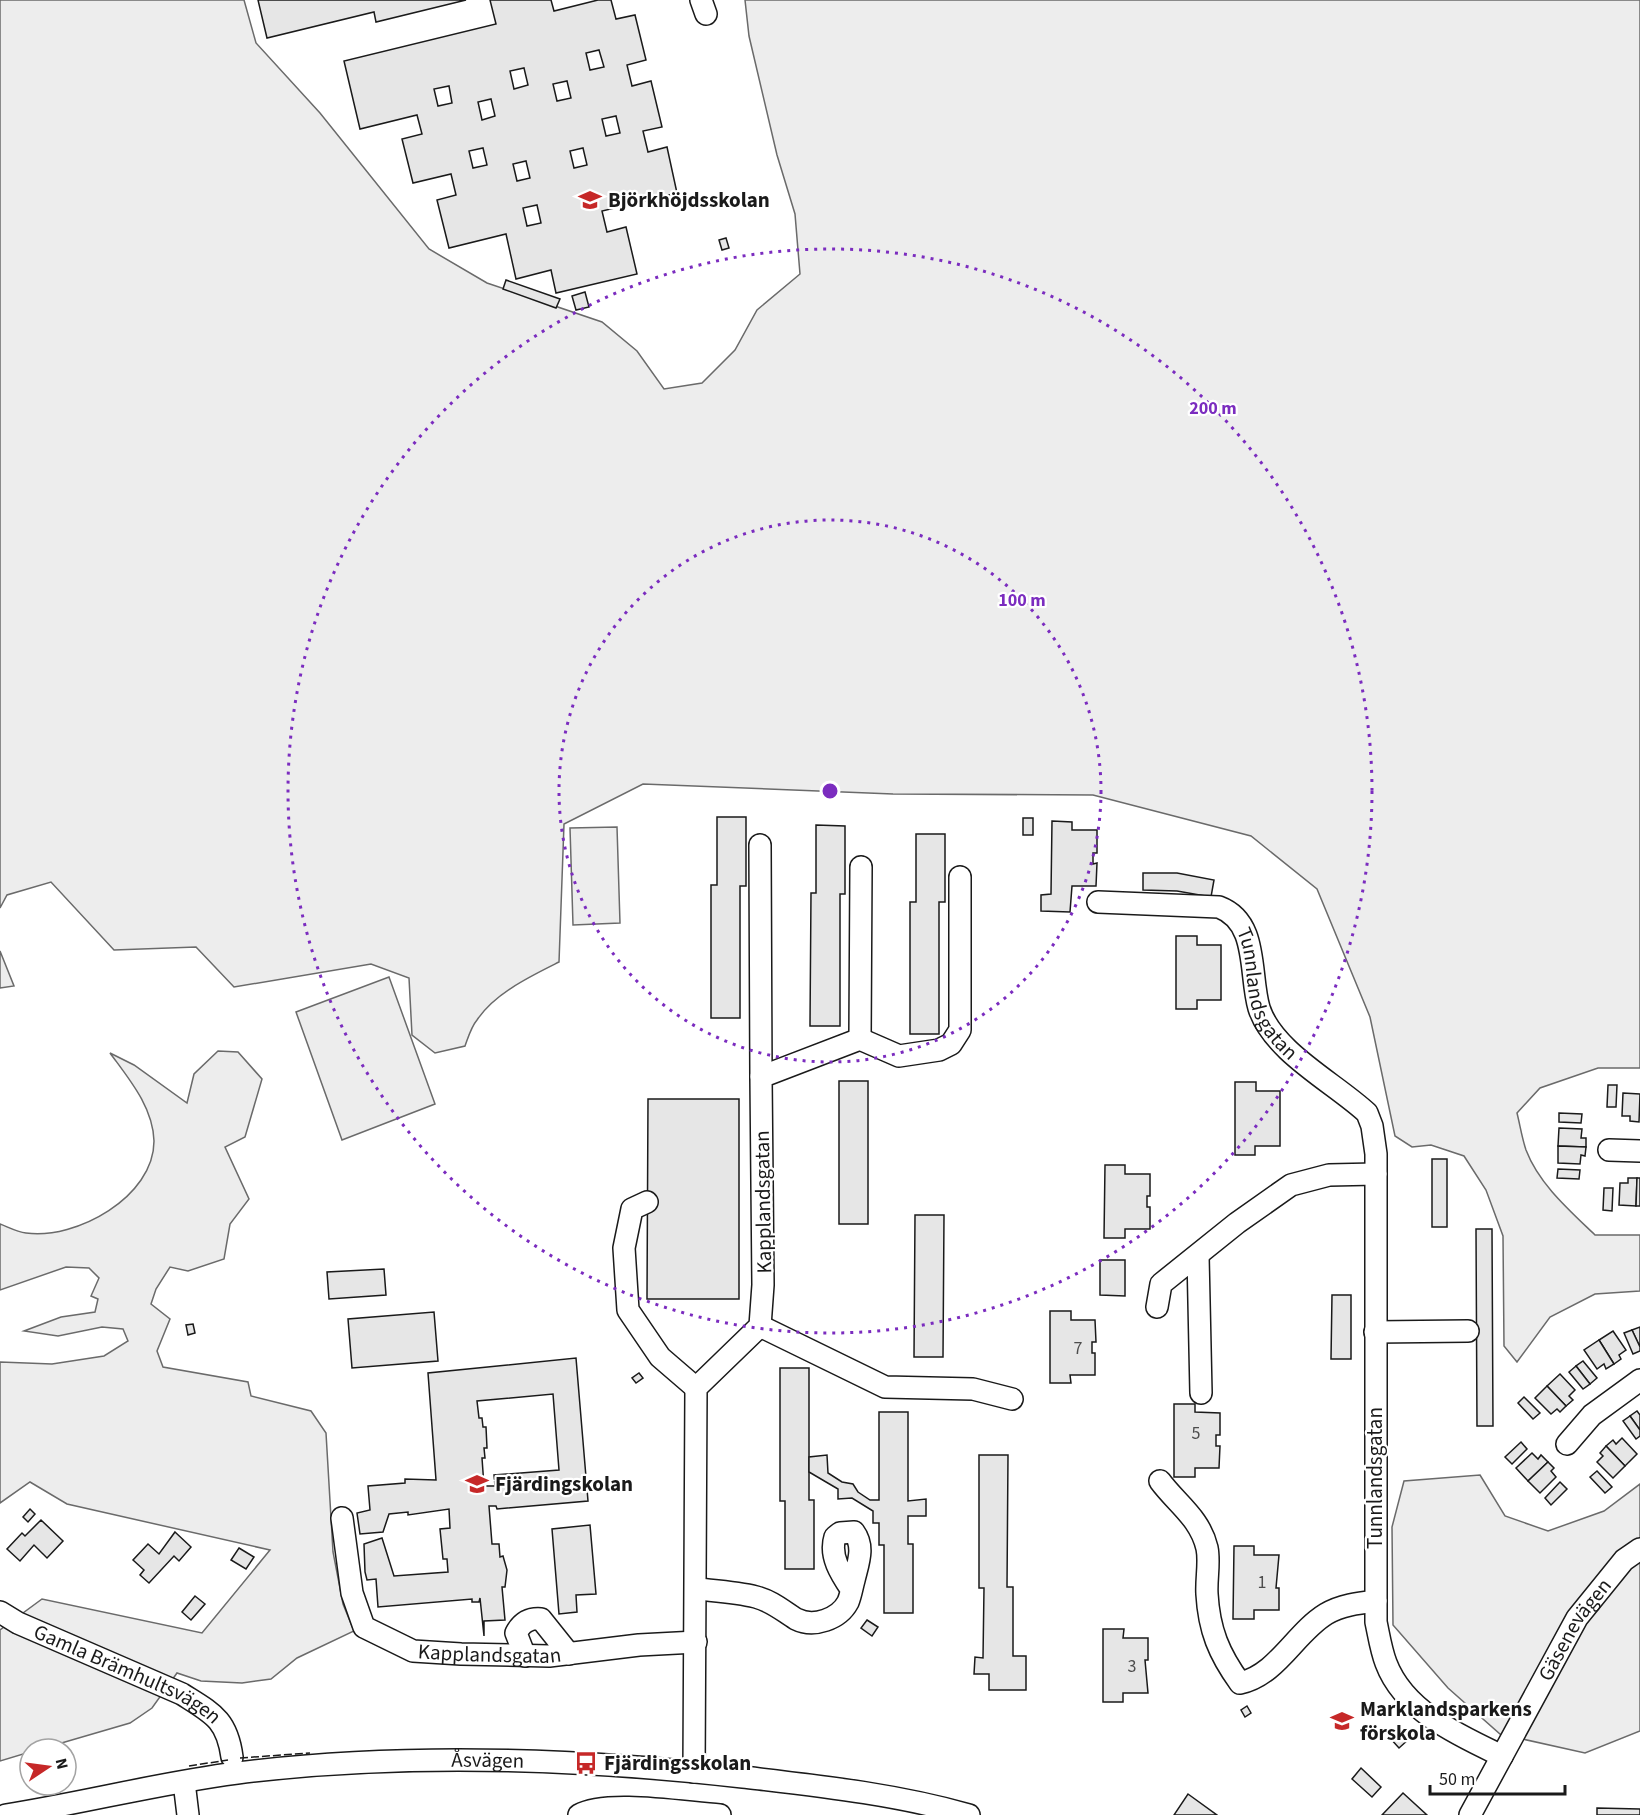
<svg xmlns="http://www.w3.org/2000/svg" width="1640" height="1815" font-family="'Source Sans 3',sans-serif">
	<rect width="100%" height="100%" fill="#fff"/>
	<g fill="#ededed" stroke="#6a6a6a" stroke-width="1.5">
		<path d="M0,0H244L256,43L320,113L429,249L487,283L602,322L637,351L664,389L702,383L735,350L757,310L800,274L795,214L777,155L749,36L745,0H1640V1068H1598L1540,1088L1517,1113C1520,1125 1522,1138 1526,1150C1539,1184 1569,1210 1595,1235H1640V1291L1595,1294L1550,1317L1517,1362L1504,1346L1503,1236L1486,1190L1464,1156L1431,1145L1412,1147L1395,1136L1370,1017L1317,889L1251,836L1093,795L893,794L643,784L564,824L559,962C531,976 495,993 477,1020C471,1027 468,1038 465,1046L435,1053L412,1035L409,978L371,964L234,987L196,947L114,950L51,882L7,895L0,908Z"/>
		<path d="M617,827L620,923L573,925L570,828Z"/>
		<path d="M0,951L14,986L0,988Z"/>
		<path d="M389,977L435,1104L342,1140L296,1012Z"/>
		<path d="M218,1051L238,1052L262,1079L245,1137L225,1147L249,1199L230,1224L224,1259L188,1271L170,1267L156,1289L151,1304L170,1319L157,1351L163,1367L248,1382L251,1396L311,1411L326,1433L333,1552L343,1604L354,1631L297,1658L271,1679L242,1683L201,1681L177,1673L152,1708L130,1723L41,1749H30V1752L0,1761V1630L42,1599L202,1633L270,1550L67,1504L30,1482L0,1503V1362L52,1364L104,1356L128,1341L123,1329L102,1327L58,1336L24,1331L61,1317L95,1312L98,1299L91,1296L99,1278L89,1268L66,1267L0,1290V1224C8,1227 17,1232 26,1233C76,1240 154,1197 154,1141C153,1107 129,1079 110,1053L134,1065L187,1103L194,1074Z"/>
		<path d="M1480,1475L1505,1516L1548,1531L1604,1511L1640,1484V1731L1585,1753L1500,1734L1448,1688L1393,1625L1392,1527L1404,1481Z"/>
	</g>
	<g fill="#e6e6e6" stroke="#1a1a1a" stroke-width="1.5" fill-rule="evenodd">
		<path d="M258,0H466L376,22L374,12L267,38Z"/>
		<path d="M490,0H551L554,11L598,0H611L616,19L635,15L646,60L627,65L632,86L651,81L662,127L643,131L648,152L667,147L677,193L602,211L607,232L626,227L637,274L556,293L551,270L516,279L506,234L449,248L437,200L456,195L451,174L413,183L402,139L422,134L417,115L360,129L344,61L496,24ZM599,50L604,67L590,70L586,53ZM524,68L528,85L514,89L510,71ZM567,81L571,98L557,101L553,84ZM449,86L452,103L438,106L434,89ZM491,99L495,116L482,120L478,102ZM616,116L620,133L606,136L602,119ZM483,148L487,165L473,168L469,151ZM583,148L587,165L574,168L570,151ZM526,161L530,178L517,181L513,164ZM537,205L541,223L527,226L523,208Z"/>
		<path d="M726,238L729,248L722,250L719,240Z"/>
		<path d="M506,280L560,299L556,308L503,289Z"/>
		<path d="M585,292L589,307L576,310L572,296Z"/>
		<path d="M717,817H746V886H740V1018H711V885H717Z"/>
		<rect x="1023" y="818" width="10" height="17"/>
		<path d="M1052,821L1072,822V830H1097V853H1093V864L1097,863L1096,886H1072L1070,912L1041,911V895L1051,894Z"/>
		<path d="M816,825L845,826V894H840V1026H810L811,893H816Z"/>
		<path d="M916,834H945V902H939V1034H910V902H916Z"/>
		<path d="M1143,873H1177L1214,880L1211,897L1177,891L1143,890Z"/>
		<path d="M1176,936H1197V945H1221V1000H1197V1009H1176Z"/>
		<rect x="839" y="1081" width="29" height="143"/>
		<path d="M1235,1082H1256V1091H1280V1146H1255V1155H1235Z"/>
		<path d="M1608,1085H1617L1616,1107H1607Z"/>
		<path d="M1623,1093L1640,1094L1639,1122L1630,1121V1116H1622Z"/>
		<path d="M648,1099H739V1299H647Z"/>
		<path d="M1559,1113L1582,1114L1581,1123L1559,1122Z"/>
		<path d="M1559,1128L1582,1129L1581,1138H1586V1147L1558,1146Z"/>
		<path d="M1558,1146L1586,1147L1585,1156L1581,1155L1580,1164L1558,1163Z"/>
		<rect x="1432" y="1159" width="15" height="68"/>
		<path d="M1105,1165H1125V1174H1150V1196H1147V1207H1150V1229H1125V1238H1104Z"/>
		<path d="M1558,1169L1580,1170L1579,1179L1557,1178Z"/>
		<path d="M1628,1178H1637L1636,1206L1619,1205L1620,1183H1628Z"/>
		<path d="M1637,1178H1640V1206H1636Z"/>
		<path d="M1604,1188H1613L1612,1211L1603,1210Z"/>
		<path d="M915,1215H944L943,1357H914Z"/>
		<path d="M1476,1229H1492L1493,1426H1477Z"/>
		<path d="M1100,1260H1125V1296L1100,1295Z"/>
		<path d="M384,1269L386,1295L329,1299L327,1272Z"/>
		<path d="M1332,1295H1351V1359H1331Z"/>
		<path d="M1050,1311H1071V1320H1095L1096,1342H1092V1353H1095V1375H1070L1071,1383H1050Z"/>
		<path d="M434,1312L438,1361L352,1368L348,1319Z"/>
		<path d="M193,1324L195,1333L188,1335L186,1325Z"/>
		<path d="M1640,1327V1347L1632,1330Z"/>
		<path d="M1632,1330L1640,1347V1351L1633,1354L1624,1333Z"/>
		<path d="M1613,1331L1626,1350L1619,1355L1621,1359L1614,1364L1599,1340Z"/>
		<path d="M1599,1340L1614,1364L1606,1369L1604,1364L1597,1369L1584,1350Z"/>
		<path d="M576,1358L588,1501L497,1509L496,1506H489L492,1544H499L500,1557L503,1556L507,1570L505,1587H502L505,1620L484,1621V1636L480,1598L479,1602H472V1599L378,1607L376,1579L367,1580L365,1572L364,1544L382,1538L394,1576L448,1572L447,1559H443L440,1529L450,1528L449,1509L408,1515V1512L389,1514L383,1532L360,1534L357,1513L370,1510L368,1486L405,1483V1479L436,1480L428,1373ZM553,1394L559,1470L494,1475L495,1486H484L482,1458H485L484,1448H487L486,1427H483L482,1418H479L477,1401Z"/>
		<path d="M1583,1361L1597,1378L1590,1384L1576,1366Z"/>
		<path d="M1576,1366L1590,1384L1583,1389L1569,1372Z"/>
		<path d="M780,1368H809V1500H814V1569H785V1501H780Z"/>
		<path d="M639,1373L643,1378L636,1383L632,1378Z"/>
		<path d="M1560,1374L1575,1390L1569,1396L1573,1400L1566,1406L1547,1386Z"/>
		<path d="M1547,1386L1566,1406L1560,1412L1557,1409L1551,1414L1535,1398Z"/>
		<path d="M1524,1397L1540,1413L1533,1419L1518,1403Z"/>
		<path d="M1174,1404H1195V1412L1220,1413V1435H1216V1446H1220L1219,1468H1195V1477H1174Z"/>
		<path d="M1637,1411L1640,1415V1430L1630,1416Z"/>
		<path d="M879,1412H908V1501L926,1499V1516H908V1544H913V1613H884V1545H879V1523H873V1511L852,1498L838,1499V1489L809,1472V1457L827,1455L828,1473L842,1482L853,1484L858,1492L870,1500H879Z"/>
		<path d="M1630,1416L1640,1430V1436L1636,1439L1623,1421Z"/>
		<path d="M1622,1438L1637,1454L1625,1466L1606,1446L1613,1440L1616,1444Z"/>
		<path d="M1521,1442L1527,1449L1512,1464L1505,1457Z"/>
		<path d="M1606,1446L1625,1466L1613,1478L1597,1462L1603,1456L1600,1453Z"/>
		<path d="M1532,1453L1538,1459L1541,1455L1548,1462L1528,1481L1516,1468Z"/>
		<path d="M979,1455H1008L1007,1587H1013V1656H1026V1690H989V1674H974L975,1657L983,1658L984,1588H979Z"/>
		<path d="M1548,1462L1554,1468L1551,1471L1556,1477L1540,1493L1528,1481Z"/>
		<path d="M1597,1471L1612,1487L1605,1493L1590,1477Z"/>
		<path d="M1560,1482L1567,1489L1551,1505L1545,1498Z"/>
		<path d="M30,1509L35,1514L28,1522L23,1517Z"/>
		<path d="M41,1520L63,1541L47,1558L34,1545L20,1561L7,1549L22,1533L25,1536Z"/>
		<path d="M590,1525L596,1594L576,1595L577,1612L559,1614L552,1529Z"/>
		<path d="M175,1532L191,1547L179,1561L174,1556L149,1583L140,1575L144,1570L133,1560L148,1544L159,1554Z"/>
		<path d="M1234,1546H1254V1555H1279L1276,1588H1279V1610H1254V1619H1233Z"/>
		<path d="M239,1548L254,1557L246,1569L231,1560Z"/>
		<path d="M195,1596L205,1604L191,1620L182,1612Z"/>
		<path d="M867,1620L878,1627L872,1636L861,1628Z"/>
		<path d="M1103,1629H1124L1123,1638H1148V1660H1145L1148,1693H1123V1702H1103Z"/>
		<path d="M1247,1706L1251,1713L1245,1717L1241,1710Z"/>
		<path d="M1400,1729L1409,1739L1399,1748L1390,1738Z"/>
		<path d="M1361,1768L1381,1787L1372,1797L1352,1779Z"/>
		<path d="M1403,1793L1427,1815H1382Z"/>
		<path d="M1188,1794L1217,1815H1174Z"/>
		<path d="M1597,1808L1640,1809V1815H1597Z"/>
	</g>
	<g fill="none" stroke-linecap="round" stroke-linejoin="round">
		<g stroke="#1a1a1a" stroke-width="24">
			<g id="minor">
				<path d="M701,0L706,14"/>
				<path d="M760,845L761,1077"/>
				<path id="s1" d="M1098,902L1219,907C1259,922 1249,974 1259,1008C1273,1052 1335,1083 1367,1113L1372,1126L1376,1154V1622C1379,1636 1381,1650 1386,1663C1404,1711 1458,1735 1502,1756"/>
				<path d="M860,1039L861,867"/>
				<path d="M1609,1150L1640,1151"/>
				<path d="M647,1202L632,1209L624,1248L628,1310L660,1357L696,1388"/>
				<path d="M1198,1256L1201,1393"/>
				<path d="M1157,1307L1161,1284L1237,1223L1291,1185L1329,1175L1376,1174"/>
				<path d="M760,1326L885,1387L973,1389L1012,1399"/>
				<path d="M1375,1332L1468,1331"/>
				<path d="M1567,1444L1592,1415L1640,1380"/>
				<path d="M1160,1481C1177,1504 1200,1518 1207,1548C1210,1562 1206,1579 1207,1594C1209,1630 1219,1654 1240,1683C1277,1675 1295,1633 1326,1614C1341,1605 1359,1603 1376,1601"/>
				<path id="s2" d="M342,1518L352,1593L364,1627L413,1651L461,1654L549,1656L639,1645L696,1642"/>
				<path d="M697,1589C716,1591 737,1592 756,1597C772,1601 783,1611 796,1619C814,1628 839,1619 848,1602C851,1595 852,1587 854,1580C858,1563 865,1547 854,1532L840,1533L835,1537C829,1556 841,1574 851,1589"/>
				<path id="s3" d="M0,1612L18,1623L182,1694C212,1713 227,1719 232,1757"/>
				<path d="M525,1656L516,1633C522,1622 529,1618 541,1619L569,1654"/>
				<path d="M694,1772L696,1388L760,1326L763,1285L761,1077L860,1039L899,1056L939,1050L951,1044L960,1030V877"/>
				<path d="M184,1782L188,1815"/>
				<path id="s4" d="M6,1815C83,1803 159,1783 237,1773C405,1752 575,1758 743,1777C819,1786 895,1794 969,1815"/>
				<path d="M579,1815C607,1799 686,1813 720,1815"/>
				<path id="s5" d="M1470,1815L1577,1618L1624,1560L1640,1549"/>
			</g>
		</g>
		<use href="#minor" stroke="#fff" stroke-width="21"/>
		<g stroke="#1a1a1a" stroke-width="1.5" stroke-dasharray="8 3" stroke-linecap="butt">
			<path d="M240,1758L310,1753"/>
			<path d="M189,1766L228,1760"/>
		</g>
	</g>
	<g fill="none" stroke="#7b2cbf" stroke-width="3" stroke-dasharray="3 6">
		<circle cx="830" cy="791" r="271"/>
		<circle cx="830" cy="791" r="542"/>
	</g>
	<defs>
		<g id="school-bare" transform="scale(1.8)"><path d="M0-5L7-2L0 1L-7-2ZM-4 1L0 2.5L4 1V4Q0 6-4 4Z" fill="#c62828" stroke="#fff" stroke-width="2.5" paint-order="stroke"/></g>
		<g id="bus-bare" transform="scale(1.8)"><path d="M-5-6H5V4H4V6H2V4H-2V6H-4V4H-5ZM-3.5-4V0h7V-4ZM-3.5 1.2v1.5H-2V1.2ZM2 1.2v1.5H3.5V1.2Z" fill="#c62828" stroke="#fff" stroke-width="2.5" paint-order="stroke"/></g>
	</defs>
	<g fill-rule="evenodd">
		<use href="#school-bare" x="590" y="200"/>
		<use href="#school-bare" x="477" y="1484"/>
		<use href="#school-bare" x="1342" y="1721"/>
		<use href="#bus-bare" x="586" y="1763"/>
	</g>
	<g text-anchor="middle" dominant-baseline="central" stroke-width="4.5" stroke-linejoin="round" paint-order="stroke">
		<g font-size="18" fill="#4d4d4d">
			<text x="1078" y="1348">7</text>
			<text x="1196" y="1433">5</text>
			<text x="1262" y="1582">1</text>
			<text x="1132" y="1666">3</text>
		</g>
		<g font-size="21" font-weight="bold" fill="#1a1a1a" stroke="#fff" text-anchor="start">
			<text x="608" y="200">Björkhöjdsskolan</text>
			<text x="495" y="1484">Fjärdingskolan</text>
			<text x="1360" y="1709">Marklandsparkens<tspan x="1360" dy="24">förskola</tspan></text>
			<text x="604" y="1763">Fjärdingsskolan</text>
		</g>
		<g font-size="21" fill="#1a1a1a" stroke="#fff">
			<text stroke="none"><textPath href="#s1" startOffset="225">Tunnlandsgatan</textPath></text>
			<text transform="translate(763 1202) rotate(-91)">Kapplandsgatan</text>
			<text transform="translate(1375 1478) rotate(-90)">Tunnlandsgatan</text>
			<text stroke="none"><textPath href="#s5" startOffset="213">Gäsenevägen</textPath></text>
			<text stroke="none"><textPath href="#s2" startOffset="243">Kapplandsgatan</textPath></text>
			<text stroke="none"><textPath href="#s3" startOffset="142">Gamla Brämhultsvägen</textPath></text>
			<text stroke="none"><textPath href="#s4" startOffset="486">Åsvägen</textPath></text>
		</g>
	</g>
	<circle cx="830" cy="791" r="9" fill="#7b2cbf" stroke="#fff" stroke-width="3"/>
	<g font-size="18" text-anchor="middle" font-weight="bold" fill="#7b2cbf" stroke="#fff" stroke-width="4.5" stroke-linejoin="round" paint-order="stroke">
		<text x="1213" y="414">200 m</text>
		<text x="1022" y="606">100 m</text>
	</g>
	<g transform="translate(48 1767) rotate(77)"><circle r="28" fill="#ffffff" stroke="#a3a3a3" stroke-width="1.5"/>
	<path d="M0-4.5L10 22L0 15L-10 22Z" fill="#c62828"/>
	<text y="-9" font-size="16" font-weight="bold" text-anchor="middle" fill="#1a1a1a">N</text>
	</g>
	<path d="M1430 1785v9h135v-9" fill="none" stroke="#1a1a1a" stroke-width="3"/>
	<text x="1439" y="1785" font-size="18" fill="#1a1a1a" stroke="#ffffff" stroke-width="4.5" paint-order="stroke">50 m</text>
</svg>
